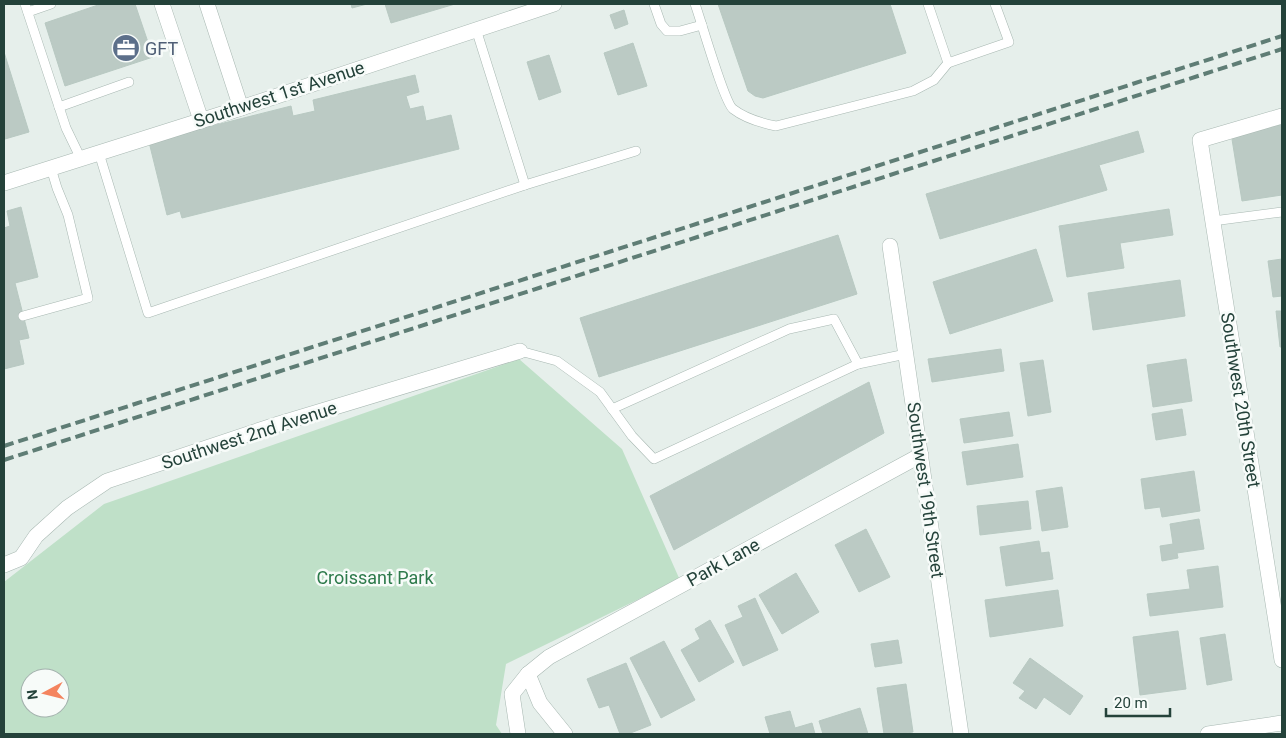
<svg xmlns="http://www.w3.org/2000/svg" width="1286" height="738" font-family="Roboto,sans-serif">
	<rect width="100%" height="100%" fill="#e6efeb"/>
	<path fill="#bfe0c8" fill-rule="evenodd" d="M519,359L622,449L679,578L637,600L506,664L496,725L502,734H4V582L104,504ZM30,678H60V708H30Z"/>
	<g fill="#bbcac4" stroke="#b8c9c2">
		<path d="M101,4H135L153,57L65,86L45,23Z"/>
		<path d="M351,4H367L352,8Z"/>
		<path d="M385,4H455L391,23Z"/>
		<path d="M718,4H890L906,53L763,98L755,96L748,91Z"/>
		<path d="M624,10L628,24L615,29L610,15Z"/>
		<path d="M633,43L647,86L618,95L604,53Z"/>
		<path d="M4,52L29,132L5,139L4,136Z"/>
		<path d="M549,55L561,92L539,100L527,62Z"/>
		<path d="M415,75L419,92L406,96L410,109L423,106L426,121L451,115L459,149L182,218L180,211L167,215L149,142L291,106L293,116L315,111L313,100Z"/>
		<path d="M1282,125V195L1242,201L1231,133Z"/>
		<path d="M1138,131L1144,152L1099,165L1107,190L940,239L926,194Z"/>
		<path d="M21,207L38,277L15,283L29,338L19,340L24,364L4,369V228L10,226L7,211Z"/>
		<path d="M1169,209L1173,235L1120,243L1124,268L1067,277L1059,226Z"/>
		<path d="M838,235L857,294L599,377L580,318Z"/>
		<path d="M1036,249L1053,301L950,334L933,282Z"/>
		<path d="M1282,259V296L1273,297L1268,261Z"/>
		<path d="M1180,280L1185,316L1093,330L1088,293Z"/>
		<path d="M1276,311H1282V347H1280Z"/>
		<path d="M1001,349L1004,371L932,382L928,359Z"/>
		<path d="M1186,359L1192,401L1153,407L1147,365Z"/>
		<path d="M1043,360L1051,412L1028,416L1020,363Z"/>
		<path d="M869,382L884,433L674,550L650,496Z"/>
		<path d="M1182,409L1186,435L1156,440L1152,414Z"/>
		<path d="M1009,412L1013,436L964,443L960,419Z"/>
		<path d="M1018,444L1023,477L967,485L962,452Z"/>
		<path d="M1194,471L1200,511L1162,517L1160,507L1145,509L1141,479Z"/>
		<path d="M1062,487L1068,527L1042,531L1036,491Z"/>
		<path d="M1028,501L1031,529L980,535L977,506Z"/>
		<path d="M1199,519L1204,549L1177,553L1178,558L1162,561L1160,546L1173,544L1170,524Z"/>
		<path d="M866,529L890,577L859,592L835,545Z"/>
		<path d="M1039,541L1041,553L1049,552L1053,579L1006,586L1000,547Z"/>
		<path d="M1218,566L1223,607L1150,616L1147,594L1190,589L1187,570Z"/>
		<path d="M796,573L819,612L782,634L759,595Z"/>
		<path d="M1058,590L1063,626L990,637L985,600Z"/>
		<path d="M755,598L778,650L743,666L725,625L743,617L738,606Z"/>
		<path d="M710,620L734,662L699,682L681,650L700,639L695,629Z"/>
		<path d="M1178,631L1186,689L1140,695L1133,637Z"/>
		<path d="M1225,634L1232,680L1207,685L1200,638Z"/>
		<path d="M898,640L902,663L875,667L871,644Z"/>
		<path d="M664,641L695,700L661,718L630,658Z"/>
		<path d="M1030,658L1083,696L1070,715L1044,697L1036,709L1019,698L1025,691L1013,683Z"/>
		<path d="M626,663L651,725L628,734H620L609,705L599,708L587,679Z"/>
		<path d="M906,684L913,732L900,734H884L877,688Z"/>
		<path d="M860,708L868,734H823L819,721Z"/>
		<path d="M790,711L795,728L812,723L815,734H770L765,717Z"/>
	</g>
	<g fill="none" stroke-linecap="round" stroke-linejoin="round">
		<g stroke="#a8b8b2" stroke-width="10">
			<g id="lane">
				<path d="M25,4L66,128L81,159"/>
				<path d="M654,4L661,24L667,31H680L702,25"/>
				<path d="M695,4C701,20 724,102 733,109C746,119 761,123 776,126L913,91L934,80L948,63"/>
				<path d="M928,4L948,63L1009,42L995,4"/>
				<path d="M28,12L51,4"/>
				<path d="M476,29L525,185L636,151"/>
				<path d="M59,107L129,82"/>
				<path d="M99,153L148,313L525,185"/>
				<path d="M1213,221L1282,212"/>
				<path d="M23,316L88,298L68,215L57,188L51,168"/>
				<path d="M520,351L557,361L600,392L632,436L654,459L858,364L906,354"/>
				<path d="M612,409L789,329L834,319L858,364"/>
			</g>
		</g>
		<g stroke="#a8b8b2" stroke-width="16">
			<g id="street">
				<path d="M162,4L201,120"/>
				<path d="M207,4L241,108"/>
				<path d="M1282,116L1200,140L1282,660"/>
				<path d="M4,183L241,108L554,4"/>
				<path d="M890,246L961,734"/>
				<path d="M4,565L21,558L36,536L67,508L107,481L272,426L520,351"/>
				<path d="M528,674L540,703L565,734"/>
				<path d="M518,734L512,694L528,674L549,657L921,455"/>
				<path d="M1208,734L1282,723"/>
			</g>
		</g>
		<use href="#lane" stroke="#fff" stroke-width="9"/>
		<use href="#street" stroke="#fff" stroke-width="15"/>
		<g stroke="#5f7d75" stroke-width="4" stroke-dasharray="10 5" stroke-linecap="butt">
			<path d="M4,446L1282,36"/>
			<path d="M4,460L1282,49"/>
		</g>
	</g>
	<defs>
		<g id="office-disc" transform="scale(1.4375)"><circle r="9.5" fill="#5c6f8a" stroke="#f7fbf9"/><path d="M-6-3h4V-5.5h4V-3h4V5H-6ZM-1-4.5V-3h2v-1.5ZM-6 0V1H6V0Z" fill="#fff"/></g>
	</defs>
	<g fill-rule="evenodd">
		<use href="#office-disc" x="126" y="48"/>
	</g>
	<g text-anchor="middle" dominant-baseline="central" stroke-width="5" stroke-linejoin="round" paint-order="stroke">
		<g font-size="18" fill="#4e5e75" stroke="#f7fbf9" text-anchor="start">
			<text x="145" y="48">GFT</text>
		</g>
		<g font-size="18" fill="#24423a" stroke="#f7fbf9">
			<text transform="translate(279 94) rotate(-18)">Southwest 1st Avenue</text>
			<text transform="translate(1241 400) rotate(81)">Southwest 20th Street</text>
			<text transform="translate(249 435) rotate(-18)">Southwest 2nd Avenue</text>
			<text transform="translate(926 490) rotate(82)">Southwest 19th Street</text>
			<text transform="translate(723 562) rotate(-29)">Park Lane</text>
		</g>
		<g font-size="18" fill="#2d7a4b" stroke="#f7fbf9">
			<text x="375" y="577">Croissant Park</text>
		</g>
	</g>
	<rect width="1286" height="738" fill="none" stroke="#24423a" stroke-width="10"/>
	<g transform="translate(45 693) rotate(263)"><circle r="24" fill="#f7fbf9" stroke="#a3b1ad"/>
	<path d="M0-4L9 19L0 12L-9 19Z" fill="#f4845f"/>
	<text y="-8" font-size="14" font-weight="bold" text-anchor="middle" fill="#24423a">N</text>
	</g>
	<path d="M1106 708v8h64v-8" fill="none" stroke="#24423a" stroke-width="2.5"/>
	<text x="1114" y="708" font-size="15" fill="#24423a" stroke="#f7fbf9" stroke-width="4" paint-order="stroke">20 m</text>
</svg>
